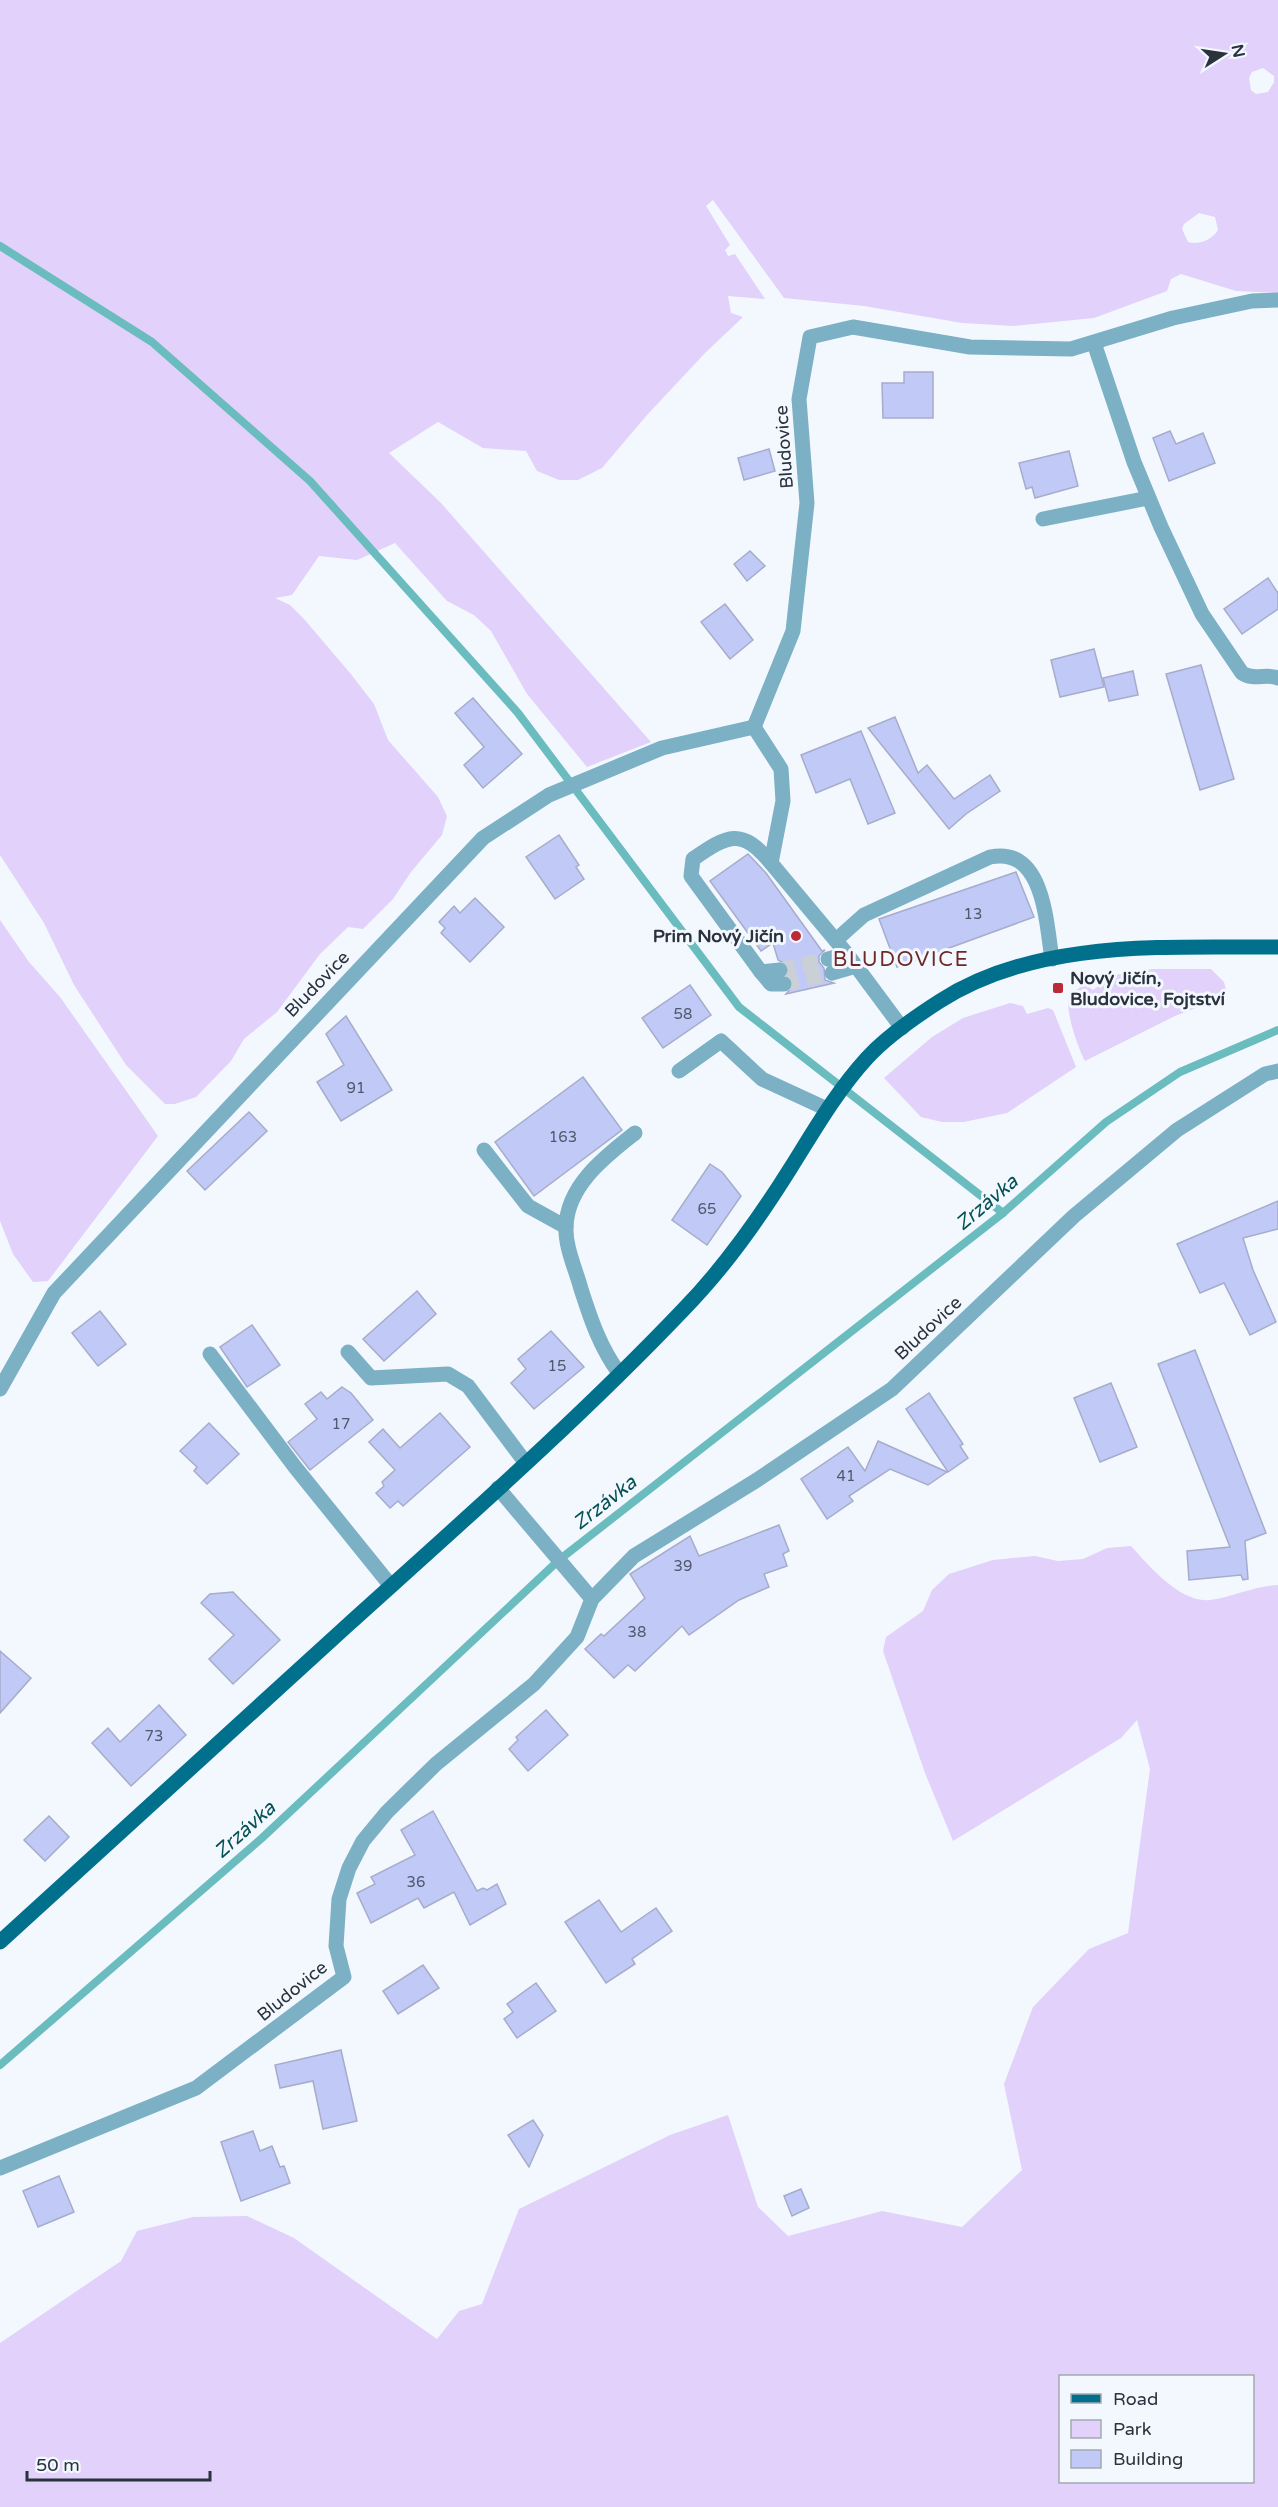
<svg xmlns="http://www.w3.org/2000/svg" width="1278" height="2507" font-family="'Varela Round',sans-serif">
	<rect width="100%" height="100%" fill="#f3f8fe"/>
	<g fill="#e1d1fb" fill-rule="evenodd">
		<path d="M0,0H1278V293L1236,291L1181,274L1171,279L1167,291L1094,318L1014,326L962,323L864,306L784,298L713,200L706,206L730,245L725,250L728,256L735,254L765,299L728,296L731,313L743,317L706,352L647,415L602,468L578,480H559L537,471L526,451L483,448L438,422L389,453L441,503L651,742L587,767L527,694L491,631L474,615L447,601L395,543L357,560L319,556L292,595L275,598L290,605L304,619L350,673L374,704L388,740L438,797L447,816L442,835L411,872L393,899L363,929L348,927L320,954L277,1012L244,1039L231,1061L196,1097L175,1104H165L126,1065L74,985L44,923L0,855ZM1263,68L1274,76V82L1268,92L1256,94L1251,90L1249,78L1252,72ZM1199,213L1215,217L1218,230C1212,240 1199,245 1188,242L1182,229L1184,224Z"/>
		<path d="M0,920L29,962L60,997L158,1136L48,1281L33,1282L13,1254L0,1221Z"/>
		<path d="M1152,969H1211L1224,982L1226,990L1219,999L1175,1016L1085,1061C1079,1050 1063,1007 1070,996C1073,991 1080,988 1085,984L1093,990L1097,987L1096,978Z"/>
		<path d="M1010,1003L1023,1006L1027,1014L1048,1008L1053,1010L1076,1067L1007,1113L964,1122H942L921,1117L884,1078L932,1037L963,1018Z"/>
		<path d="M1131,1546C1149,1566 1180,1603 1210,1600C1233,1597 1254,1586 1278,1585V2507H0V2343L121,2261L137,2231L193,2217L247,2216L294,2238L437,2339L459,2311L482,2304L519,2209L670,2135L728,2115L758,2207L788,2236L882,2211L962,2227L1022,2170L1004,2084L1033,2007L1089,1949L1128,1933L1150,1769L1137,1720L1121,1738L953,1841L925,1773L883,1651L886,1637L923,1611L932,1590L949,1574L993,1560L1035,1556L1058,1561L1083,1559L1107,1548ZM1060,2376H1252V2482H1060Z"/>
	</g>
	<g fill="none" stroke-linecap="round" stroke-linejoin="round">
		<g stroke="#6abcbf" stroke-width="8">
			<path d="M0,246L152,342L310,481L518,713L739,1007L1003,1213"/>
			<path d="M0,2065L262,1838L559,1560L1003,1213L1106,1122L1180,1072L1278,1030"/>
		</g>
	</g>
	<g fill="#c1c9f7" stroke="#a6accb" stroke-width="1.5">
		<path d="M904,372H933V418H883L882,383H904Z"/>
		<path d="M1170,431L1176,444L1203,433L1215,463L1169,481L1153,438Z"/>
		<path d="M769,449L775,471L744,480L738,458Z"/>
		<path d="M1069,451L1078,486L1035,498L1032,487L1026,489L1019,463Z"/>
		<path d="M750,551L765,566L747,581L734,564Z"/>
		<path d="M1268,578L1278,593V609L1242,634L1224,609Z"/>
		<path d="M725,604L753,640L730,659L701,622Z"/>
		<path d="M1094,649L1104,687L1060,697L1051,660Z"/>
		<path d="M1201,665L1234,779L1200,790L1166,674Z"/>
		<path d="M1133,671L1138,695L1109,701L1103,678Z"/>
		<path d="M473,698L522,754L483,788L464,765L484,747L455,713Z"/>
		<path d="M895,717L918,773L927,765L954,799L990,775L1000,791L966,814L949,829L868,728Z"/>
		<path d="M861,731L895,813L868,824L850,779L816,793L801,755Z"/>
		<path d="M559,835L579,865L576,867L584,879L555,899L526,857Z"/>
		<path d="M748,854L766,873L822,951L825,950L819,956V962L824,968L825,980L834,983L786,994L794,985L788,975V965L778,960L773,943L761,951L710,881Z"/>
		<path d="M1016,872L1034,917L897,967L879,919Z"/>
		<path d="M475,898L504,927L470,962L441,933L445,928L439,922L454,906L460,913Z"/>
		<path d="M690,985L711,1015L663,1048L642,1018Z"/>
		<path d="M346,1016L392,1090L341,1121L317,1082L344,1065L326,1034Z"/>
		<path d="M583,1077L622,1130L534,1196L495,1142Z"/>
		<path d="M249,1112L267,1131L205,1190L187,1171Z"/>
		<path d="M710,1164L722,1172L741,1196L707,1245L672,1220Z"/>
		<path d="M1278,1201V1229L1243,1238L1253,1270L1276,1322L1250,1335L1224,1283L1200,1293L1177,1244Z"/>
		<path d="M417,1291L436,1314L384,1361L363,1339Z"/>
		<path d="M100,1311L126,1344L98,1366L72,1333Z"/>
		<path d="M252,1325L280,1365L247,1387L220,1347Z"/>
		<path d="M551,1331L584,1367L534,1409L511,1383L526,1369L518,1359Z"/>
		<path d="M1195,1350L1266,1533L1245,1541L1248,1579L1243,1580L1241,1575L1189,1580L1187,1551L1230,1547L1158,1364Z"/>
		<path d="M1111,1383L1137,1447L1100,1462L1074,1398Z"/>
		<path d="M342,1387L351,1393L373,1420L310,1470L288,1442L317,1419L305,1404L321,1392L327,1399Z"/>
		<path d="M929,1393L963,1444L960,1446L968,1458L948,1472L906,1409Z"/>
		<path d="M440,1413L470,1447L403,1506L398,1501L390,1508L376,1493L384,1486L382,1482L395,1470L369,1442L383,1429L400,1448Z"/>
		<path d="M209,1423L239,1454L207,1484L194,1471L197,1467L180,1451Z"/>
		<path d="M878,1441L947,1472L928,1485L890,1469L849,1496L853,1501L827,1519L801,1479L848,1447L865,1471Z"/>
		<path d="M779,1525L789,1551L783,1554L787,1566L764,1574L769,1587L739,1600L689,1635L682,1626L635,1671L628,1665L614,1678L585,1649L601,1634L604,1636L645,1598L630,1574L690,1536L699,1556Z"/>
		<path d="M233,1592L280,1640L233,1684L209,1659L234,1635L201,1603L210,1594Z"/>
		<path d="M0,1651L31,1678L0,1713Z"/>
		<path d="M159,1705L186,1735L131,1786L92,1743L108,1728L120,1742Z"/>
		<path d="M546,1710L568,1735L528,1771L509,1749L518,1740L516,1737Z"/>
		<path d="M433,1811L477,1891L483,1888L487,1890L497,1884L506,1904L470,1925L454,1892L424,1908L418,1898L371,1923L357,1893L375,1884L371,1877L415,1855L401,1830Z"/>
		<path d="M49,1816L69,1837L45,1861L24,1840Z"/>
		<path d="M599,1900L621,1932L656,1908L672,1931L632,1959L635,1964L606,1983L565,1922Z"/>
		<path d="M423,1965L439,1988L398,2014L383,1991Z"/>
		<path d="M536,1983L556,2011L517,2038L504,2019L513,2012L507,2004Z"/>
		<path d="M341,2050L357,2121L323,2129L313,2081L280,2088L275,2065Z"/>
		<path d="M533,2120L543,2135L529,2167L508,2135Z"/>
		<path d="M253,2131L260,2151L272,2146L280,2167L284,2166L290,2183L241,2201L221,2142Z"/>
		<path d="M59,2176L74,2212L38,2227L23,2191Z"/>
		<path d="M801,2189L809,2208L792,2216L784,2196Z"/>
	</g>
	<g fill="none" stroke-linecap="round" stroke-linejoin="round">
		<g stroke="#cbd0d7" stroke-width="15" stroke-dasharray="15 8" stroke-linecap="butt">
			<path d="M780,970L828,959"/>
			<path d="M784,984L832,973"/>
		</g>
		<g stroke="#7bb0c5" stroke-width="15">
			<path d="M1094,343L1134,462L1161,527L1202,614L1242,673C1254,681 1266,673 1278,678"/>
			<path d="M1043,519L1148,498"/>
			<path d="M754,727L793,631L807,503L799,399L810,337L853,327L970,347L1071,349L1173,318L1252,301L1278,300"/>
			<path d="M754,727L781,769L783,801L771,863L847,954L902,1028"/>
			<path d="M771,863C741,827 728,835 693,859L691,876L761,972L771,984H784"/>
			<path d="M836,940L864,915L990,857C1044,846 1046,922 1052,959"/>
			<path d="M828,959L847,954"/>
			<path d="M761,972L780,970"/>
			<path d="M832,973L856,966"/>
			<path d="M679,1071L721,1041L762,1079L827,1109"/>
			<path d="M484,1150L528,1206L566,1227"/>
			<path d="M348,1352L371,1378L448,1374L468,1386L525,1462"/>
			<path d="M210,1354L295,1467L391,1586"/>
			<path d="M619,1373C600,1347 591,1320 581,1289C576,1270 565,1247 566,1227C567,1185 606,1156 635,1133"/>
			<path d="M0,1389L54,1293L483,838L549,795L662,748L754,727"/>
			<path d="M498,1488L592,1599"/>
			<path d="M0,2168L196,2088L344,1977L336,1946L339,1899L349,1868L363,1841L387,1812L436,1764L534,1684L577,1637L592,1599L634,1556L757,1480L892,1389L1074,1216L1177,1130L1265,1074L1278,1071"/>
		</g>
		<path stroke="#00708d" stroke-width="15" d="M0,1942C117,1836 233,1729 350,1623C463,1521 578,1420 683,1310C725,1267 758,1220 790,1169C814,1131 836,1092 867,1058C887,1036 915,1017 940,1001C1038,938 1167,948 1278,947"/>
	</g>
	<g fill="#bb2a37" stroke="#f3f8fe" stroke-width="2">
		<circle cx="796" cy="936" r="6"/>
		<rect x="1052" y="982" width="12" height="12" rx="3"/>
	</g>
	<g text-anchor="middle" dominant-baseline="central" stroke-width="6" stroke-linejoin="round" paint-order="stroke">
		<g font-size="15" fill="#4f586c">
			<text x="973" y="914">13</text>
			<text x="683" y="1014">58</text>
			<text x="356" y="1088">91</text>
			<text x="563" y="1137">163</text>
			<text x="707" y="1209">65</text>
			<text x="557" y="1366">15</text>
			<text x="341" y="1424">17</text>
			<text x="846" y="1476">41</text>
			<text x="683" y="1566">39</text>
			<text x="637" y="1632">38</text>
			<text x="154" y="1736">73</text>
			<text x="416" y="1882">36</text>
		</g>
		<g font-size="18" fill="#29323d" stroke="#f3f8fe">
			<text transform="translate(784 447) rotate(-94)">Bludovice</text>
			<text transform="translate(317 984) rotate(-46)">Bludovice</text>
			<text transform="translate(928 1328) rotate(-43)">Bludovice</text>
			<text transform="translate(292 1991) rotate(-39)">Bludovice</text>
		</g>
		<g font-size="18" font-weight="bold" fill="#29323d" stroke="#f3f8fe" text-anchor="end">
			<text x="784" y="936">Prim Nový Jičín</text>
			<text x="1070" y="978" text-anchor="start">Nový Jičín,<tspan x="1070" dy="21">Bludovice, Fojtství</tspan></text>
		</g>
		<g font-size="20" font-style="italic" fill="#055255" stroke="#f3f8fe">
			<text transform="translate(987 1203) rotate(-40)">Zrzávka</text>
			<text transform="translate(605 1503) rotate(-38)">Zrzávka</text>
			<text transform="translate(245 1830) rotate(-42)">Zrzávka</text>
		</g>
		<g font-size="21" letter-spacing="1.5" fill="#6e2829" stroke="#f3f8fe">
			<text x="901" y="959">BLUDOVICE</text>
		</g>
	</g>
	<rect x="1059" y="2375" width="195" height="108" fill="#f3f8fe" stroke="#a2a9b1" stroke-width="1.5"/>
	<rect x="1071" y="2394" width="30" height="9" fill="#00708d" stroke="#a2a9b1" stroke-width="1.5"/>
	<text x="1113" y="2405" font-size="18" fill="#29323d">Road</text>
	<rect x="1071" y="2420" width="30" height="18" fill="#e1d1fb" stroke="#a2a9b1" stroke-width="1.5"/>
	<text x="1113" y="2435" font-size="18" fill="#29323d">Park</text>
	<rect x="1071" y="2450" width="30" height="18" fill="#c1c9f7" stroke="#a2a9b1" stroke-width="1.5"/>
	<text x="1113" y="2465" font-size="18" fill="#29323d">Building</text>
	<g transform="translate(1224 54) rotate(78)" stroke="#f3f8fe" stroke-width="4.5" paint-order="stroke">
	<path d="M0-4.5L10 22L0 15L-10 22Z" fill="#29323d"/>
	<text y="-9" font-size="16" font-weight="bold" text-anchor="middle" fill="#29323d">N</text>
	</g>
	<path d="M27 2471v9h183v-9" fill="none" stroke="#29323d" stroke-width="3"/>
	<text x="36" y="2471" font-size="18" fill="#29323d" stroke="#f3f8fe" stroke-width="4.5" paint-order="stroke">50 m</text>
</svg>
